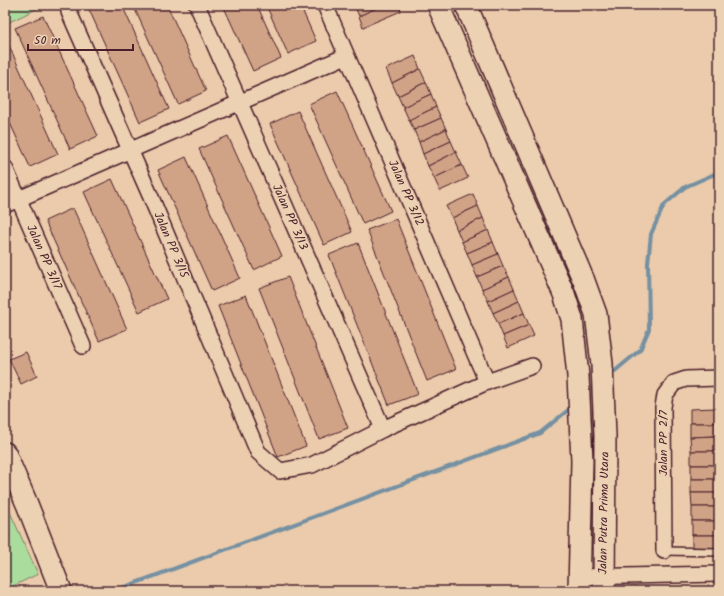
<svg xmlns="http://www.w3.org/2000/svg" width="724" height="596" font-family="Kalam,sans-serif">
	<rect width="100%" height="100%" fill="#ebcbab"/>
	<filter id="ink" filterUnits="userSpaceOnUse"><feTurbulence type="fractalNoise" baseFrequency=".025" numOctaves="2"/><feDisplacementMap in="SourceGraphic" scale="8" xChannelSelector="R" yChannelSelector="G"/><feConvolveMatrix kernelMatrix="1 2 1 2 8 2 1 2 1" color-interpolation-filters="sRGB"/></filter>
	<g filter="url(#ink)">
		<g fill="#aadc9d" stroke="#7a7e64">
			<path d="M5,5H45L5,24Z"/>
			<path d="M5,501L38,574L5,590Z"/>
		</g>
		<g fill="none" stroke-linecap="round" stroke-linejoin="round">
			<g stroke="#7490a2" stroke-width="4">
				<path d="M609,376L640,350L649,329L648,263L651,234L664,205L685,187L719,172"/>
				<path d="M114,591L540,433L573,406"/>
			</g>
		</g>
		<g fill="#d0a387" stroke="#4a1f2b">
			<path d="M87,5H122L169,109L140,122Z"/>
			<path d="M133,5H167L206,91L178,104Z"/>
			<path d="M223,5H257L281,58L253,71Z"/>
			<path d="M266,5H300L316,41L288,54Z"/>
			<path d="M354,5H383L359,16Z"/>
			<path d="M383,5H399L401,11L363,27L359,16Z"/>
			<path d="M43,16L98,136L70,149L15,28Z"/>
			<path d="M5,37L58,154L30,167L5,112Z"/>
			<path d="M415,56L420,69L392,83L386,69Z"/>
			<path d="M420,69L426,82L398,96L392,83Z"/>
			<path d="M426,82L431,94L403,107L398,96Z"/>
			<path d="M337,91L391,211L363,224L309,104Z"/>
			<path d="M431,94L436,107L409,120L403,107Z"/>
			<path d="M436,107L441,118L414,130L409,120Z"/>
			<path d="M298,111L352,232L324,245L270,124Z"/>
			<path d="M441,118L446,129L419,142L414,130Z"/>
			<path d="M446,129L451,141L423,154L419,142Z"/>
			<path d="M228,136L282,256L254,270L199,149Z"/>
			<path d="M451,141L456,152L428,166L423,154Z"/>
			<path d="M456,152L462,165L434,178L428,166Z"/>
			<path d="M186,157L240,278L212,291L158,170Z"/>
			<path d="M462,165L468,178L440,191L434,178Z"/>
			<path d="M112,179L167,299L139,312L84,192Z"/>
			<path d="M473,194L478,206L452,218L446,206Z"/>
			<path d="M478,206L483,218L457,230L452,218Z"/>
			<path d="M73,208L127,329L99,341L45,221Z"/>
			<path d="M483,218L488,230L462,242L457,230Z"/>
			<path d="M396,219L456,369L427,381L367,230Z"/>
			<path d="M488,230L493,242L467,253L462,242Z"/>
			<path d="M493,242L498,254L472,265L467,253Z"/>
			<path d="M358,243L418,394L389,405L329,255Z"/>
			<path d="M498,254L503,266L477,277L472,265Z"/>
			<path d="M503,266L509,277L482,289L477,277Z"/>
			<path d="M288,277L348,428L319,439L259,288Z"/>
			<path d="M509,277L514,289L488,301L482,289Z"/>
			<path d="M514,289L519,301L493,313L488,301Z"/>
			<path d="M246,295L306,446L278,457L218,306Z"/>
			<path d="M519,301L524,313L498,324L493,313Z"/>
			<path d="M524,313L529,325L503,336L498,324Z"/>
			<path d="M529,325L534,336L508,348L503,336Z"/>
			<path d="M26,352L37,376L21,384L9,359Z"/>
			<path d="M716,408V423H690V409Z"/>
			<path d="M690,423H716V436L690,437Z"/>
			<path d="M716,436V451H691L690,437Z"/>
			<path d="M691,451H716L717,465H691Z"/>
			<rect x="691" y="465" width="26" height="14"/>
			<rect x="691" y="479" width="26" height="14"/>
			<path d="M691,493H717V507H692Z"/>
			<path d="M692,507H717L718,521H692Z"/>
			<rect x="692" y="521" width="26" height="14"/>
			<rect x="692" y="535" width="26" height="14"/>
		</g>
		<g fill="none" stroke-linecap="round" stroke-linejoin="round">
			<g stroke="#4a1f2b" stroke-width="10">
				<path id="lane" d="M664,551L719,552"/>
			</g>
			<g stroke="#4a1f2b" stroke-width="18">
				<g id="street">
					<path d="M69,5V12L150,195L258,452L280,471L312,465L383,429L487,382L532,366"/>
					<path d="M197,5L383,429"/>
					<path d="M325,5L487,382"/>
					<path d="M5,168L83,346"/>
					<path d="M5,205L346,56"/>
					<path d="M664,551L663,407L665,395L674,383L686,379L719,378"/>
					<path d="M579,577L719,574"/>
				</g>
			</g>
			<g stroke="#4a1f2b" stroke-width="24">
				<g id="secondary">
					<path d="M438,5L564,294L572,319L578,376L582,461L579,591"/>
					<path d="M466,5L584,281L596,314L602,364L605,436L604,591"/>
					<path d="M5,453L27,504L61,591"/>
				</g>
			</g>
			<use href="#lane" stroke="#ecd1b3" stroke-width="7"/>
			<use href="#street" stroke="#ecd1b3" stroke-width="15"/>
			<use href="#secondary" stroke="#ecd1b3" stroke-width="21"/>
		</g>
	</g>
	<g text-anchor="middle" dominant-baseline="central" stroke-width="3" stroke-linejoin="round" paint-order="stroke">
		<g font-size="12" fill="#4a1f2b" stroke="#ecd1b3">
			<text transform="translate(406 193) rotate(66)">Jalan PP 3/12</text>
			<text transform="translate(290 217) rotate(66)">Jalan PP 3/13</text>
			<text transform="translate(171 245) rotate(67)">Jalan PP 3/15</text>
			<text transform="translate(44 257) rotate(66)">Jalan PP 3/17</text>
			<text transform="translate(663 443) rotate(-90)">Jalan PP 2/7</text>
			<text transform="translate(604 513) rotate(-89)">Jalan Putra Prima Utara</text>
		</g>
	</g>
	<rect width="724" height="596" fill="none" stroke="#ecd1b3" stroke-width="20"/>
	<rect x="10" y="10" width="704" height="576" fill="none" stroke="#4a1f2b" stroke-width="1.5" filter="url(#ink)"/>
	<path d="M28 44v6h105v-6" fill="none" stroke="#4a1f2b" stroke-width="2"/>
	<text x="34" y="44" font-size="12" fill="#4a1f2b" stroke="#ecd1b3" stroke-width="3" paint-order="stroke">50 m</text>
</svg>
